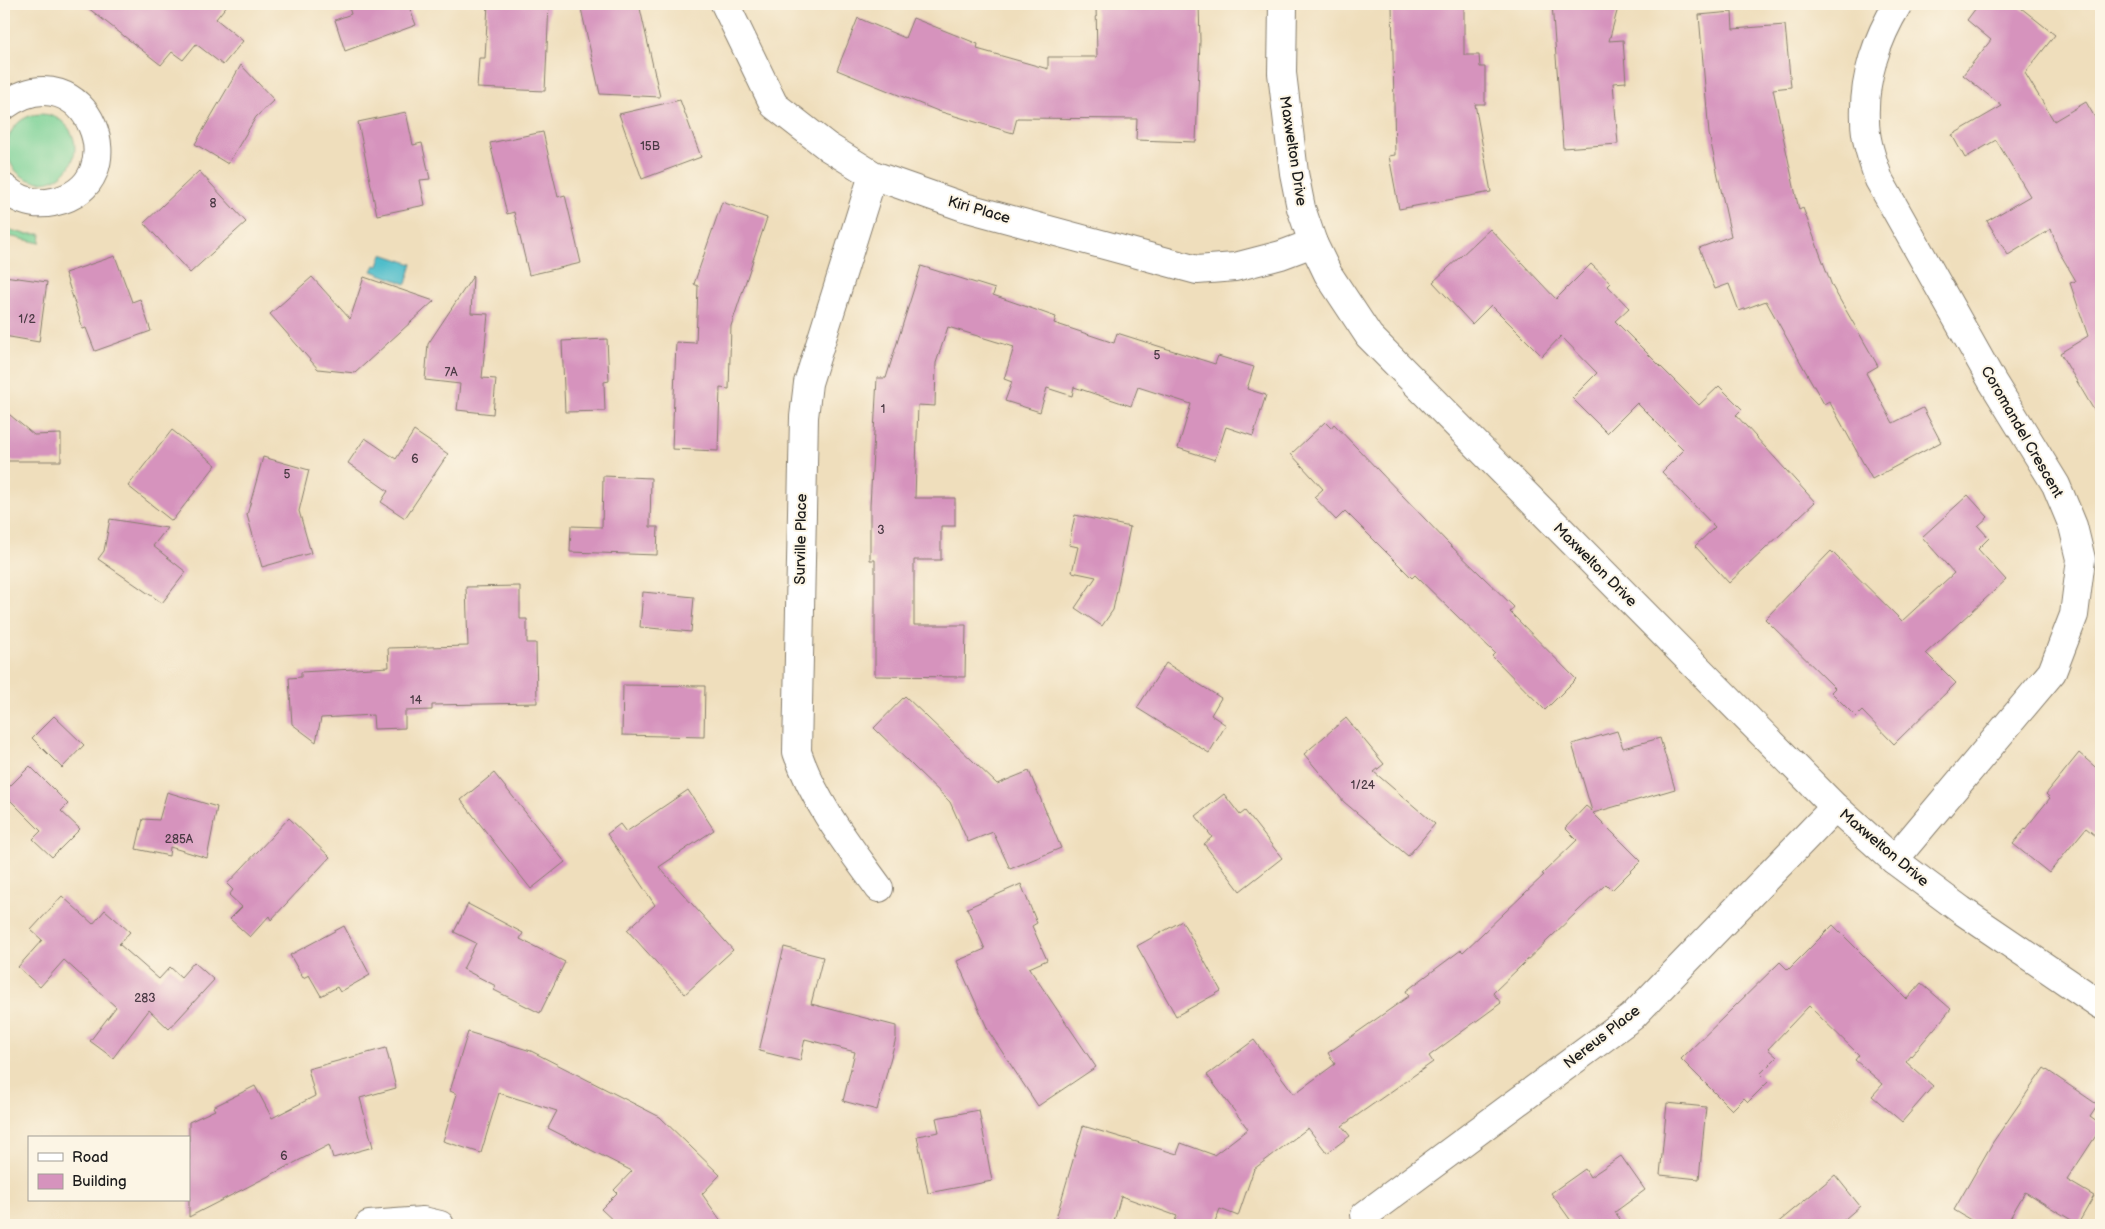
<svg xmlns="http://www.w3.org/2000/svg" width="2105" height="1229" font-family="'Balsamiq Sans',sans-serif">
	<rect width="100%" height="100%" fill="#fcf5e5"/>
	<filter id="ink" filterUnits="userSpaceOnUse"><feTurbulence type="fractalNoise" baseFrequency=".02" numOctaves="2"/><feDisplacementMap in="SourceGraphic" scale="10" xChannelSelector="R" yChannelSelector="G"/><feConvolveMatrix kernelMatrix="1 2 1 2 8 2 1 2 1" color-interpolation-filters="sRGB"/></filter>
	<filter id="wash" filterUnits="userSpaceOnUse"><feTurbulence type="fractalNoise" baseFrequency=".0096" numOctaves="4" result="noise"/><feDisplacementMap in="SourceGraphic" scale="20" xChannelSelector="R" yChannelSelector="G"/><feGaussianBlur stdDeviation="1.12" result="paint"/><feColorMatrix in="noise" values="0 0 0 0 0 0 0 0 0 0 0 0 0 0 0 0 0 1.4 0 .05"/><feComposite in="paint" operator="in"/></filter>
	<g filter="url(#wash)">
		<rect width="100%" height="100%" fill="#efdebc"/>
		<g fill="#7cd297" stroke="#4c775a">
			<circle cx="41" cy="148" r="34"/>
			<path d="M4,229L26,234H41L40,243L4,235Z"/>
		</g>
		<path fill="#50bdca" stroke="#366c73" d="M382,254L412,264L406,284L372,271L375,265L378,266Z"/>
		<g id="blocks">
			<g fill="#d693bd">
				<path d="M83,4H228L216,19L243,41L223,65L196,44L183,60L172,52L161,65Z"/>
				<path d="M348,4H408L416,25L345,51L335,20L351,14Z"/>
				<path d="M488,4H549L545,91L477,88L479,58H485Z"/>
				<path d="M580,4H639L660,97L600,94Z"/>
				<path d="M1096,4H1199L1200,41L1196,142L1136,140L1137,119L1017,118L1013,133L938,111L837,70L858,18L905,38L913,18L978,44L977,49L1048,69V57H1097Z"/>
				<path d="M1392,4H1464V55H1479L1480,67H1485V104H1475L1491,192L1399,209L1389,156L1395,155Z"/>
				<path d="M1552,4H1619L1609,41L1623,40L1626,82L1613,83L1618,144L1563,148Z"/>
				<path d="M1979,4H2016L2055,35L2025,73L2054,121L2086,102L2101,128V422L2060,353L2088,336L2070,283L2076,281L2058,250L2051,229L2008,255L1987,221L2030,196L1996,140L1965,158L1952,135L2002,106L1963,75L1991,40L1967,20Z"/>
				<path d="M1732,12L1733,29L1785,25L1791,87L1773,89L1799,210L1803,208L1832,286L1878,366L1866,373L1893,423L1923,408L1941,442L1872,479L1829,401L1824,404L1766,301L1739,311L1729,284L1715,289L1699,248L1731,236L1709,134L1699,15Z"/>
				<path d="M241,65L274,100L256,117L228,164L195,144Z"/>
				<path d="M680,100L701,157L642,179L619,114Z"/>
				<path d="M406,112L413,145L422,143L430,179L420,180L425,205L377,215L358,122Z"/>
				<path d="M543,132L558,197L565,195L581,263L529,275L514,212L507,214L490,143Z"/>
				<path d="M199,171L246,222L190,273L144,223Z"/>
				<path d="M722,202L767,218L731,326L729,389L720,388L718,451L672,449L676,342L696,343L698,286L694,284Z"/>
				<path d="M1490,229L1556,299L1591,264L1611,283L1608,286L1629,308L1615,321L1699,405L1719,386L1742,409L1736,415L1815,502L1729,583L1695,546L1715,527L1662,472L1684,450L1637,403L1607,433L1572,398L1597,373L1561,336L1542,356L1491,305L1472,324L1433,282Z"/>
				<path d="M115,256L132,302L140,299L151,331L95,351L86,328L83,329L65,273Z"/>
				<path d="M921,266L995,289L993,295L1056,317L1054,323L1114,343L1117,333L1215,364L1218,356L1254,367L1247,389L1266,395L1253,436L1226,427L1215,460L1178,448L1191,404L1138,387L1131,406L1074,387L1072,396L1047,388L1040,412L1005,401L1012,382L1004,379L1014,347L948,327L936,363L935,406L918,405L915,498H955V526H941V560H914V625H966L965,677L875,676V560H870V506L877,378H886Z"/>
				<path d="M4,276L47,282L39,342L4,336Z"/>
				<path d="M473,276L471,313L488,314L482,378L496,379L493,414L457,410L460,384L425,380L428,344Z"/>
				<path d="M312,277L350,319L364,277L434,301L355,373L318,369L270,314Z"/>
				<path d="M607,339L609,381L604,382L605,411L565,412L562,341Z"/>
				<path d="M4,410L34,435L61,434V461H4Z"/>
				<path d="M1325,422L1331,428L1334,424L1448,543L1514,607L1510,612L1576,679L1545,710L1492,656L1495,653L1415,575L1412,578L1345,511L1336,520L1314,497L1323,489L1291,454Z"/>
				<path d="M172,430L216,465L172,521L128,486Z"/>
				<path d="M414,431L448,454L405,518L381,502L388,491L348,463L365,438L396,459Z"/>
				<path d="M263,457L309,470L299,511L311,553L262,567L247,515Z"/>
				<path d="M603,476L651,478L650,527H658L657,555L570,552L571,526L602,527Z"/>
				<path d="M1968,495L1988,517L1978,526L1989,538L1978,549L2006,580L1926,653L1956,683L1894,744L1862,711L1856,717L1831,692L1835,688L1765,619L1831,551L1902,621L1954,573L1922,537Z"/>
				<path d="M1075,515L1130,527L1113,610L1102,626L1075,608L1096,577L1072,572L1078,547L1069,545Z"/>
				<path d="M110,519L167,528L153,546L186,572L162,603L98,559L104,551Z"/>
				<path d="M520,586V619H527V643H536L537,703L432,705V710L405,711V728L374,729L373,715L321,718L316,742L292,724L289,678L301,677V672L389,667L388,648L468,646L466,587Z"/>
				<path d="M643,592L694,597L691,632L640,627Z"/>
				<path d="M1166,663L1221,698L1211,715L1226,725L1209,753L1137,708Z"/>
				<path d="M623,685L705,686L704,737L622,735Z"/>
				<path d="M905,696L997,784L1029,771L1061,848L1010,869L993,832L968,842L950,802L874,728Z"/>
				<path d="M54,716L84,745L62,768L32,738Z"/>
				<path d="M1346,718L1384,764L1374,772L1435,824L1408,856L1344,802L1304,754Z"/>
				<path d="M1617,731L1623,748L1660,738L1675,789L1593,813L1641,861L1612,890L1606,884L1493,993L1501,1003L1429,1056L1433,1062L1342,1126L1350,1136L1327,1153L1308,1128L1254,1169L1238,1216L1220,1209L1214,1225H1173L1177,1216L1121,1196L1113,1225H1054L1083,1126L1177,1154L1181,1143L1214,1155L1248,1129L1207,1075L1254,1040L1294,1094L1335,1064L1328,1053L1409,996L1406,991L1461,950L1463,952L1544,875L1542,874L1577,840L1565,828L1586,806L1592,811L1572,744Z"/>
				<path d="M2079,753L2101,772V840L2086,828L2049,873L2013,844L2050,798L2046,794Z"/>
				<path d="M30,766L68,804L61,811L80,829L52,857L33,839L41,831L4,794V792Z"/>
				<path d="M494,773L565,862L531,889L461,800Z"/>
				<path d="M688,790L714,830L659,867L733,950L685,994L627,930L655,905L607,834L620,824L626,832Z"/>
				<path d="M167,792L217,807L207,858L170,847L169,856L136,849L143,819L159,820Z"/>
				<path d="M1224,794L1240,815L1245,811L1282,858L1240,891L1204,844L1212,837L1196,816Z"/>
				<path d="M289,818L330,857L271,920L269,916L250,937L230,919L242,907L229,895L233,890L227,884Z"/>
				<path d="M1021,884L1037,923L1032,926L1047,960L1029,968L1096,1067L1038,1106L989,1032L957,961L985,949L967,908Z"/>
				<path d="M62,896L93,924L105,910L130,932L119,944L159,979L170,967L181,977L194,962L214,980L169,1029L149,1010L113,1058L90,1041L116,1007L64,960L40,987L18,967L42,940L31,930Z"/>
				<path d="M468,904L523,933L520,939L565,962L540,1013L494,990L496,986L463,969L476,943L454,932Z"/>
				<path d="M1182,921L1221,991L1176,1016L1137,946Z"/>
				<path d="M1833,925L1907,999L1921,983L1951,1009L1906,1062L1933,1086L1902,1122L1872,1096L1883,1084L1855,1060L1859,1055L1809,1006L1768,1049L1777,1057L1760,1074L1768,1082L1748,1102L1744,1098L1732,1110L1681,1059L1780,962L1788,970Z"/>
				<path d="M344,926L370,975L340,992L337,987L321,996L309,975L303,978L290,955Z"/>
				<path d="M784,947L823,957L811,1004L896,1026V1038L877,1110L843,1101L855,1052L805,1039L800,1061L759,1051Z"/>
				<path d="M468,1032L531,1051L660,1117L720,1175L702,1194L724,1225H618L601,1209L617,1193L614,1190L632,1171L548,1128L557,1111L499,1093L481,1153L443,1141L457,1094L450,1091Z"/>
				<path d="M386,1048L396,1088L360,1098L373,1147L333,1158L329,1145L189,1217V1122L215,1110L213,1107L255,1086L272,1118L315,1096L308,1069Z"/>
				<path d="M2044,1068L2098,1105L2090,1117L2101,1125V1128L2067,1180L2094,1196L2078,1224L2025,1192L2006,1225H1979L1954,1210L1993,1142Z"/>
				<path d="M1667,1103L1706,1107L1699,1179L1660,1175Z"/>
				<path d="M979,1110L992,1181L928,1193L917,1136L939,1132L936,1118Z"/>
				<path d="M1621,1156L1645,1190L1615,1212L1624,1225H1574L1551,1193L1585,1169L1590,1177Z"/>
				<path d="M1835,1175L1860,1206L1838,1225H1775Z"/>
			</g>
		</g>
	</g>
	<g filter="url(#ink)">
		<use href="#blocks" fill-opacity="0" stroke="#867d6c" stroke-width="1"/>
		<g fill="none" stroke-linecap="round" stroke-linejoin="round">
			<g stroke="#867d6c" stroke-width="30">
				<g id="street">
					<path d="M725,4L774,105L828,147L873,175L964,207L1197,270L1235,267L1281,255L1313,243"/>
					<path d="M4,106C86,46 140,185 53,202C35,206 18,200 4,188"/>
					<path d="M873,175L808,383L804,417L797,752C815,804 848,845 879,888"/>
					<path d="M1894,860L2052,672L2074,615L2081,559L2073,526L2056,485L1992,381L1879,180C1873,161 1865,141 1865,120C1863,79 1877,38 1898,4"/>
					<path d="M1365,1215L1632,1017L1835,807"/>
					<path d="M369,1225L423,1221L440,1225"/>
				</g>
			</g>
			<g stroke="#867d6c" stroke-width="30">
				<path id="secondary" d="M1283,4L1282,73L1294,173L1301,208L1313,243L1328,274L1369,336L1835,807L1894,860L1961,910L2101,1005"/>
			</g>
			<use href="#street" stroke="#fff" stroke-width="28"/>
			<use href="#secondary" stroke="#fff" stroke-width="28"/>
		</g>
	</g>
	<g text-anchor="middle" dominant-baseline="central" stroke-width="4" stroke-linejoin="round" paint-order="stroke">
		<g font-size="12" fill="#4a3a44">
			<text x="650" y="146">15B</text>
			<text x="213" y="203">8</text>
			<text x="27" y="319">1/2</text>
			<text x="1157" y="355">5</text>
			<text x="451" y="372">7A</text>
			<text x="883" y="409">1</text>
			<text x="415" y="459">6</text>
			<text x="287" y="474">5</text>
			<text x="881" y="530">3</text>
			<text x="416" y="700">14</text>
			<text x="1363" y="785">1/24</text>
			<text x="179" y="839">285A</text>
			<text x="145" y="998">283</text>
			<text x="284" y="1156">6</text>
		</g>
		<g font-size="15" fill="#1c1c1c" stroke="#fcf5e5">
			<text transform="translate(1293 151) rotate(81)">Maxwelton Drive</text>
			<text transform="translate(979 210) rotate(16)">Kiri Place</text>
			<text transform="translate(2022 432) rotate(60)">Coromandel Crescent</text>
			<text transform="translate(801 539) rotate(-89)">Surville Place</text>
			<text transform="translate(1595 565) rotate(45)">Maxwelton Drive</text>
			<text transform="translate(1884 848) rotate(40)">Maxwelton Drive</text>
			<text transform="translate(1602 1037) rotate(-38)">Nereus Place</text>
		</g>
	</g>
	<rect width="2105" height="1229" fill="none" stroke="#fcf5e5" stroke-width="20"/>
	<rect x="28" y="1136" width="162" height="65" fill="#fcf5e5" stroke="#a29e95"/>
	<rect x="38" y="1153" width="25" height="8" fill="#ffffff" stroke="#a29e95"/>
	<text x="72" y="1162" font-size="15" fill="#1c1c1c">Road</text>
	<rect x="38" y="1174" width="25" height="15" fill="#d693bd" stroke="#a29e95"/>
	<text x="72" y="1186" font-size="15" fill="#1c1c1c">Building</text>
</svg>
